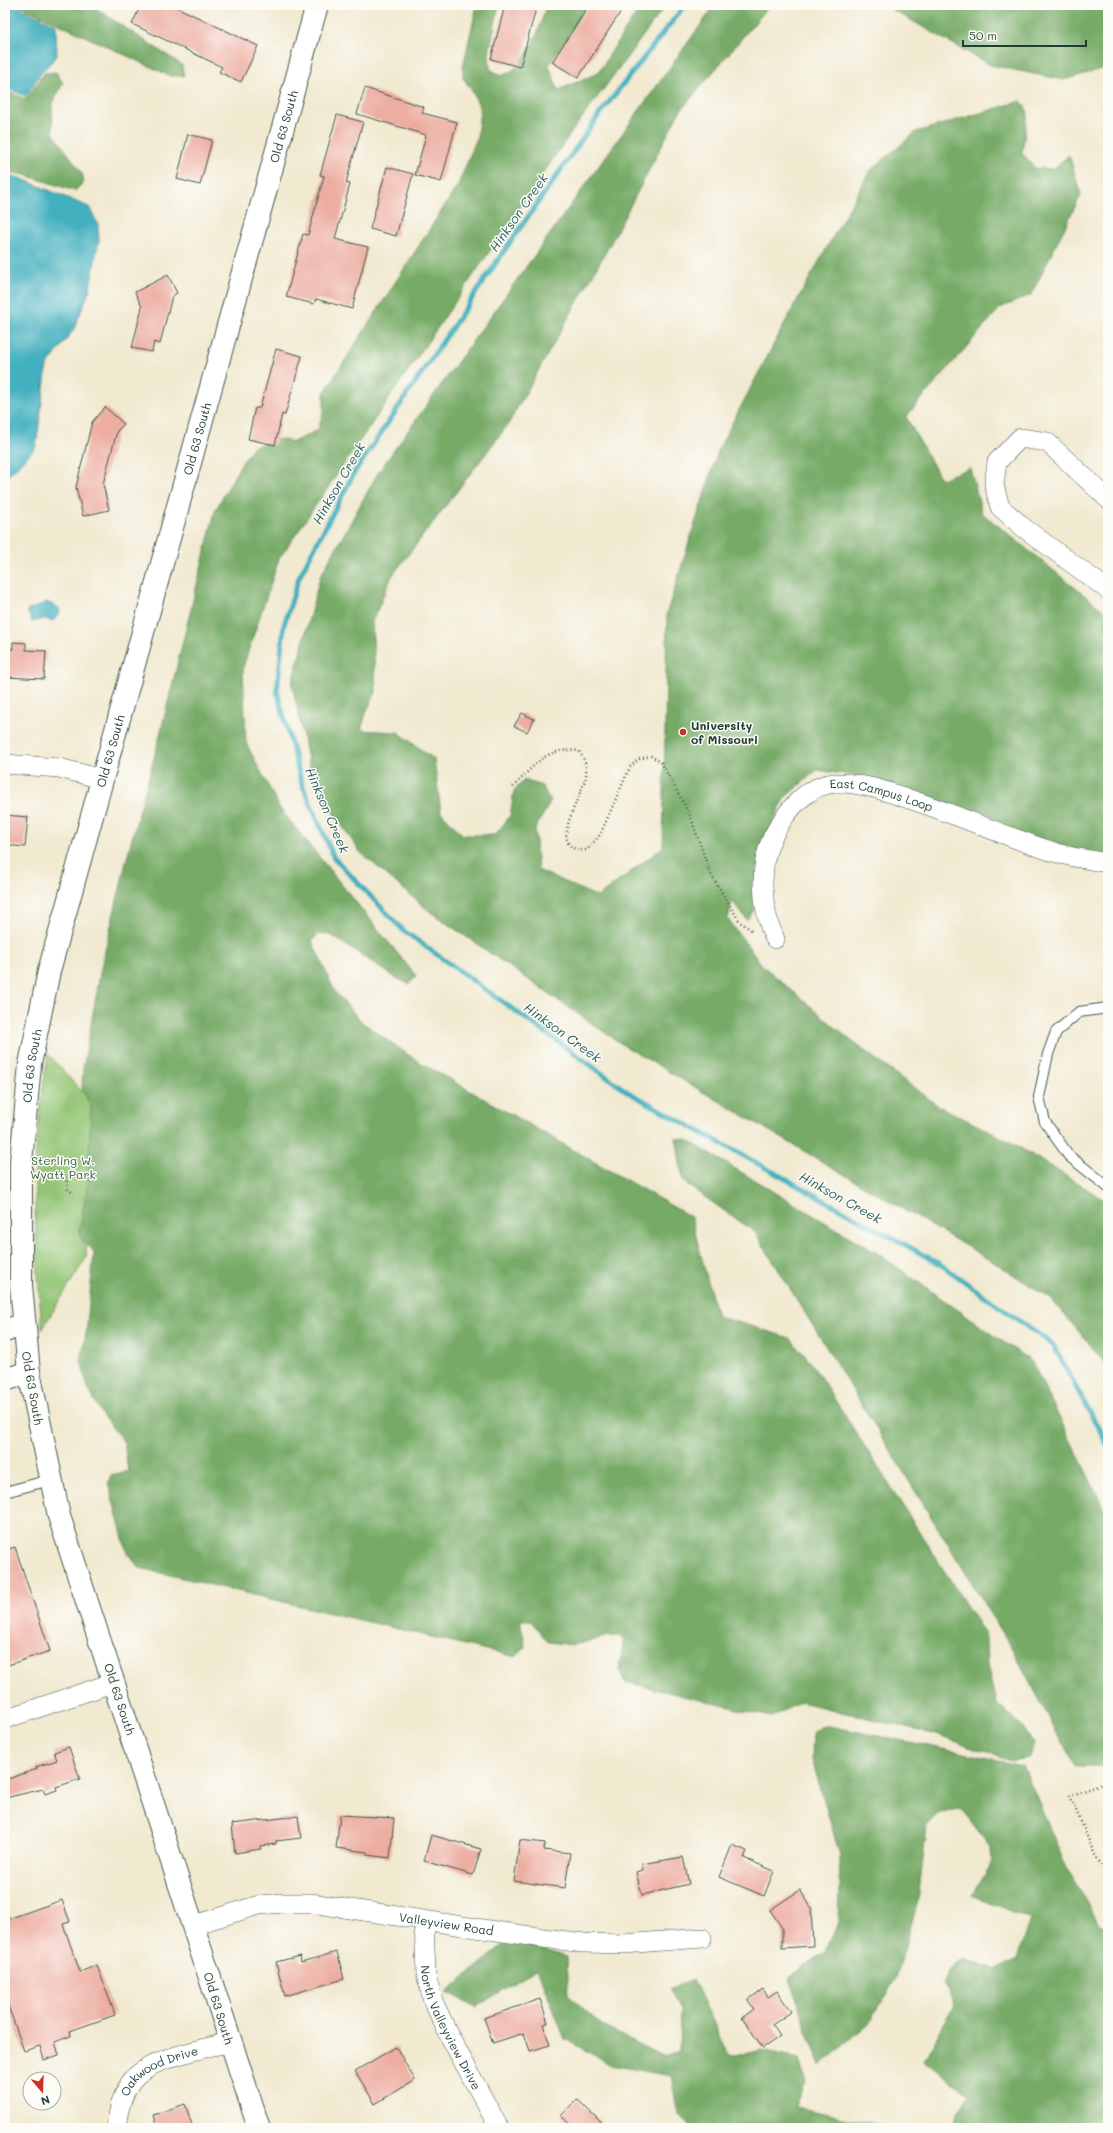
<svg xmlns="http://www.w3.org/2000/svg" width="1113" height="2133" font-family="Mali,sans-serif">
	<rect width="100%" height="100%" fill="#fdfcf7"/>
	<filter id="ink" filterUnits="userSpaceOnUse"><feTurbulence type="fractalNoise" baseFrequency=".025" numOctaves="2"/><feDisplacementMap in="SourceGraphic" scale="8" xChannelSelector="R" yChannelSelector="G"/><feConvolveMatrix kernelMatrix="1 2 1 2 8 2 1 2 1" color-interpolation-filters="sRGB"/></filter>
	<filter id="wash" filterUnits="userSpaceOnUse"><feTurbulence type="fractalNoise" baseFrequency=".012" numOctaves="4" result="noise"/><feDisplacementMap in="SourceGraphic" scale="16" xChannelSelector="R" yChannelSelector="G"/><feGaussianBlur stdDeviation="0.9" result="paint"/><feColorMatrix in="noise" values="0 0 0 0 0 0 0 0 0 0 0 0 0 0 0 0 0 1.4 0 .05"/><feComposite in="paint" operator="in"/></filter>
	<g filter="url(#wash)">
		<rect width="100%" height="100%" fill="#f1e9d0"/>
		<path fill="#93c575" stroke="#598154" d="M48,1054L95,1106L86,1258L42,1329C38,1277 34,1225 35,1173C36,1133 42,1094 48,1054Z"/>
		<g fill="#76aa66" stroke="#4a744d">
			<path d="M18,5H91L182,65L184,76H170Z"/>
			<path d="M477,5H499L489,54L490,69L501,76C526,69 541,27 546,5H587L549,65L558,90L598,73L641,5H666L573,130L279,559L243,667L246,743L281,810L416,976L409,984L396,978L331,935L318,934L312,941L335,992L363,1023L416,1060L691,1217L717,1316L790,1338L812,1364L986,1636L987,1666L996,1702L1022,1726L1034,1744L1029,1757L1011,1760L936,1735L801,1702L771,1717L625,1682L619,1669L624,1636H610L573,1645L548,1642L530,1620H521C520,1630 525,1637 526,1647L516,1657L140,1568L127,1553L108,1482L111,1475L128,1471L124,1442L102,1415L88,1388L81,1361L86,1334L94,1253L90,1247L83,1242L79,1233L88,1181L91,1106L82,1089L83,1069L102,963L131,842L156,751L215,511L240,466L253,447L280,439L293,442L318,430L324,409V393L458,185L477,138L480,108L471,89L463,78V66Z"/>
			<path d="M715,5H770L680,111L608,248L507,426L392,576L372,622L376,692L367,710L361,730L398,732L434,759L441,812L463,835H495L510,816L514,791L524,780L542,786L551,801L535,829L538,870L598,897L663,847L667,612L719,448L795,304L870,171L916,132L1021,101L1028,112L1022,153L1035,168L1053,169L1069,155L1081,195L1031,295L1000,308L906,417L941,479L970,468L982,513L1108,614V857L1060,849L876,779L817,770L784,798L759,853L754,910L747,920L732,901L728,919L762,965L849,1039L937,1105L1011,1142L1108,1202V1366L1051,1299L1000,1266L623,1045L429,911L360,852L313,783L292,684L320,577L379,471Z"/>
			<path d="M884,5H1108V67L1064,80L990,65Z"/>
			<path d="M56,72L63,83L52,105L53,133L82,173L84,182L75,191L25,175L5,171V91L26,99L44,73Z"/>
			<path d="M676,1138L687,1140L877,1253L1032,1362L1108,1516V1766H1075L1009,1643L755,1232L683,1182Z"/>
			<path d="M824,1725L1023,1765L1064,1862L1099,1924L1108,1928V2128H951L969,2094L923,2061L955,2005L943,1983L948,1971L963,1959L995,1970L1017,1959L1030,1919L972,1895L992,1861L991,1847L961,1809L940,1812L927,1826L918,1901L896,1978L869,2023L820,2066L789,1978L826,1951L838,1921L840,1856L812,1759L813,1731Z"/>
			<path d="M510,1940L567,1957L568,1994L602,2026L664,2057L679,2050L680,2008L669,1989L693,1979L729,2055L736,2056L762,2050L798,2058L805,2083L795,2107L894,2128H692L678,2114L671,2076L611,2065L565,2039L537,1969L476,2007L446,1992Z"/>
		</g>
		<g fill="#42b0bf" stroke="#30767a">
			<path d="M5,5H14L56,25L57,56L41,73L26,96L5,88Z"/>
			<path d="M5,175L20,178L89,207L98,224L99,240L89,292L74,329L47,366L36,447L9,475L5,474Z"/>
			<path d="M47,602L59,608L60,614L53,621L44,619L32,622L27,611Z"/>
		</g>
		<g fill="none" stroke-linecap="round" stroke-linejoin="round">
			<path stroke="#42b0bf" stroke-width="5" d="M685,5L599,115L504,251L354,473L299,577L284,625L277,691L302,784L334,858L404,931L628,1092L940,1264L1053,1345L1108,1446"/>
		</g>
		<g id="blocks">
			<g fill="#edada1">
				<path d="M141,5H172L258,46L241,82L219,72L222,67L132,24Z"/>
				<path d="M505,5H537L520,67L491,59Z"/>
				<path d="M589,5H625L578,78L552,62Z"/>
				<path d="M365,88L424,107L422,113L457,122L441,182L415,175L426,135L357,114Z"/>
				<path d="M337,115L363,122L346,183L350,184L335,239L368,247L352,309L316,299L314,304L286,297L303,234L308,235L324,176L320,175Z"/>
				<path d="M188,134L212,140L200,185L177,179Z"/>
				<path d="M387,167L413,174L396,236L370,229Z"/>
				<path d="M168,275L177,293L172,296L160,344L154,342L152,352L132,348L142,307L135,292Z"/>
				<path d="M276,349L302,356L285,415L282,414L275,445L248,439L255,408H260Z"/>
				<path d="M105,407L124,424L117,431L103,484L109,510L83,516L76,487L92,422Z"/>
				<path d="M13,642L26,643V650L46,651L44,679L5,677V649H13Z"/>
				<path d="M522,713L534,719L527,732L514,726Z"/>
				<path d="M5,815L28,817L25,847L5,845Z"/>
				<path d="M15,1547L50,1651L5,1666V1550Z"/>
				<path d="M69,1747L80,1779L56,1787L57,1790L45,1794L43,1789L5,1798V1780L37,1769L36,1767L57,1760L54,1752Z"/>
				<path d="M340,1815L394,1818L390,1858L367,1855V1852L336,1848Z"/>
				<path d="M298,1816L301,1838L276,1841V1844L261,1846V1849L235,1853L232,1824Z"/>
				<path d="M431,1835L481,1849L473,1875L424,1861Z"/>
				<path d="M520,1840L545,1843L544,1850L570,1853L565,1888L514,1881Z"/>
				<path d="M732,1845L747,1851L744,1858L774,1871L764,1896L719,1877Z"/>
				<path d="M683,1857L689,1884L642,1895L636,1872L643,1870L642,1864Z"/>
				<path d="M800,1890L811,1907L813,1946L782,1948V1928L770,1910Z"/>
				<path d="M62,1900L70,1922L63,1924L80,1972L97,1965L115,2015L70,2031L71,2036L55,2042L59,2055L44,2060L40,2046L24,2051L5,1997V1920Z"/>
				<path d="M337,1952L344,1979L285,1996L276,1962L300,1956L301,1962Z"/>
				<path d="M763,1989L768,1997L777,1991L791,2012L772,2025L780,2036L763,2048L742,2018L754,2009L748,2000Z"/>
				<path d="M540,1999L548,2023L543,2024L550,2045L530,2051L524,2033L493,2043L484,2018Z"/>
				<path d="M396,2047L415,2080L375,2104L355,2071Z"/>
				<path d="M577,2099L607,2128H574L561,2116Z"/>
				<path d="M185,2104L193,2128H157L153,2115Z"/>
			</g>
		</g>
	</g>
	<g filter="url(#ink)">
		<use href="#blocks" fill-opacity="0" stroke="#3e574b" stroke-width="1"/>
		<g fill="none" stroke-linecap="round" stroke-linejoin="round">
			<g stroke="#3e574b" stroke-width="12">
				<g id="lane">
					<path d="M1108,1008L1079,1012L1056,1032L1048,1054L1039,1097L1045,1122L1069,1156L1108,1187"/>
					<path d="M5,1492L50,1480"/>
				</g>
			</g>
			<g stroke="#3e574b" stroke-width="20">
				<g id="street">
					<path d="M1108,499L1047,442L1020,438L997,462L994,485L1000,507L1024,528L1108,590"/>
					<path d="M5,764L59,768L102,779"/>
					<path id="s1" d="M775,939C761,909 758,866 773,836C786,811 808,783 838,783C863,783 889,792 912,800C961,816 1008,838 1057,853C1074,858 1091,860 1108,863"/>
					<path d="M5,1719L115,1682"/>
					<path id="s2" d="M424,1921L426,1975L433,2001L449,2035L499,2128"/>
					<path id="s3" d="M194,1925L259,1905L285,1903H311L543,1938L584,1943L623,1944L702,1938"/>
					<path id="s4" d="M116,2128C118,2111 122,2093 133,2079C151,2058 203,2049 230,2042"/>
				</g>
			</g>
			<g stroke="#3e574b" stroke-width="24">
				<g id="secondary">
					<path d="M5,1331L24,1324"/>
					<path d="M5,1380L29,1372"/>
					<path id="s5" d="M259,2128L59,1516L29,1372L21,1285V1162L30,1064L49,971L317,5"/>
				</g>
			</g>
			<g stroke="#3e574b" stroke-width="2.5" stroke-dasharray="1 3" stroke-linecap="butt">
				<path d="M513,787C535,765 546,746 579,751C585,760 587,766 586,776C583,795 543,853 587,850L600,835L630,767L639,759L651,756L661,762L690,815L710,873L740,922L753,931"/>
				<path d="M59,1172L66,1178L68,1189L74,1194"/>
				<path d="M1108,1782L1070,1796L1095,1855L1108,1875"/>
			</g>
			<use href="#lane" stroke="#fff" stroke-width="10"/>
			<use href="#street" stroke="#fff" stroke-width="19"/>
			<use href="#secondary" stroke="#fff" stroke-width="22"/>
		</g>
	</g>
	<circle fill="#c8321e" stroke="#fdfcf7" stroke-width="1.5" cx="683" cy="732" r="4"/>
	<g text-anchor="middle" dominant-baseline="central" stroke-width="3" stroke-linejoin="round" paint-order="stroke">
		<g font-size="12" fill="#1f3d34" stroke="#fdfcf7">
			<text stroke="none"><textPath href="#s5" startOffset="2071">Old 63 South</textPath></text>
			<text stroke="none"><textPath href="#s5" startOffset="1747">Old 63 South</textPath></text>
			<text stroke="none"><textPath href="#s5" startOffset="1423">Old 63 South</textPath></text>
			<text stroke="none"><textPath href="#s1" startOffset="239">East Campus Loop</textPath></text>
			<text stroke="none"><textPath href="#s5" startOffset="1098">Old 63 South</textPath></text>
			<text transform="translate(33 1388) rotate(80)">Old 63 South</text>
			<text transform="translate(120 1699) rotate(72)">Old 63 South</text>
			<text stroke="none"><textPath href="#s3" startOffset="257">Valleyview Road</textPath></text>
			<text transform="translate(219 2008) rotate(73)">Old 63 South</text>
			<text stroke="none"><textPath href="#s2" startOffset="112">North Valleyview Drive</textPath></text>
			<text stroke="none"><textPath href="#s4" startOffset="79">Oakwood Drive</textPath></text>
		</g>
		<g font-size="12" font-weight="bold" fill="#1f3d34" stroke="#fdfcf7" text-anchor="start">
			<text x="691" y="725">University<tspan x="691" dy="14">of Missouri</tspan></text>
		</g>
		<g font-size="12" fill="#3c5f44" stroke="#fdfcf7">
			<text x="63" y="1160">Sterling W.<tspan x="63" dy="14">Wyatt Park</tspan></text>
		</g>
		<g font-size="13" font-style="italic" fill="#2a605e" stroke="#fdfcf7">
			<text transform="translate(518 212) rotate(-55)">Hinkson Creek</text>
			<text transform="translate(338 483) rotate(-60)">Hinkson Creek</text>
			<text transform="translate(328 810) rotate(67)">Hinkson Creek</text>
			<text transform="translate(563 1032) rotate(36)">Hinkson Creek</text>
			<text transform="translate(841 1197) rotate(29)">Hinkson Creek</text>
		</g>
	</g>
	<rect width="1113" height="2133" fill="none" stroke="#fdfcf7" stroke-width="20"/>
	<g transform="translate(42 2091) rotate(161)"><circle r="19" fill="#fdfcf7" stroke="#a4b0a9"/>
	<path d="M0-3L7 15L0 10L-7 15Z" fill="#c8321e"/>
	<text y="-6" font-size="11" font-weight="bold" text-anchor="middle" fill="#1f3d34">N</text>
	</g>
	<path d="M963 40v6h123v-6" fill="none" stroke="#1f3d34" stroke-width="2"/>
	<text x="969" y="40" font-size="12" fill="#1f3d34" stroke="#fdfcf7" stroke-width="3" paint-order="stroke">50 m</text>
</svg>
